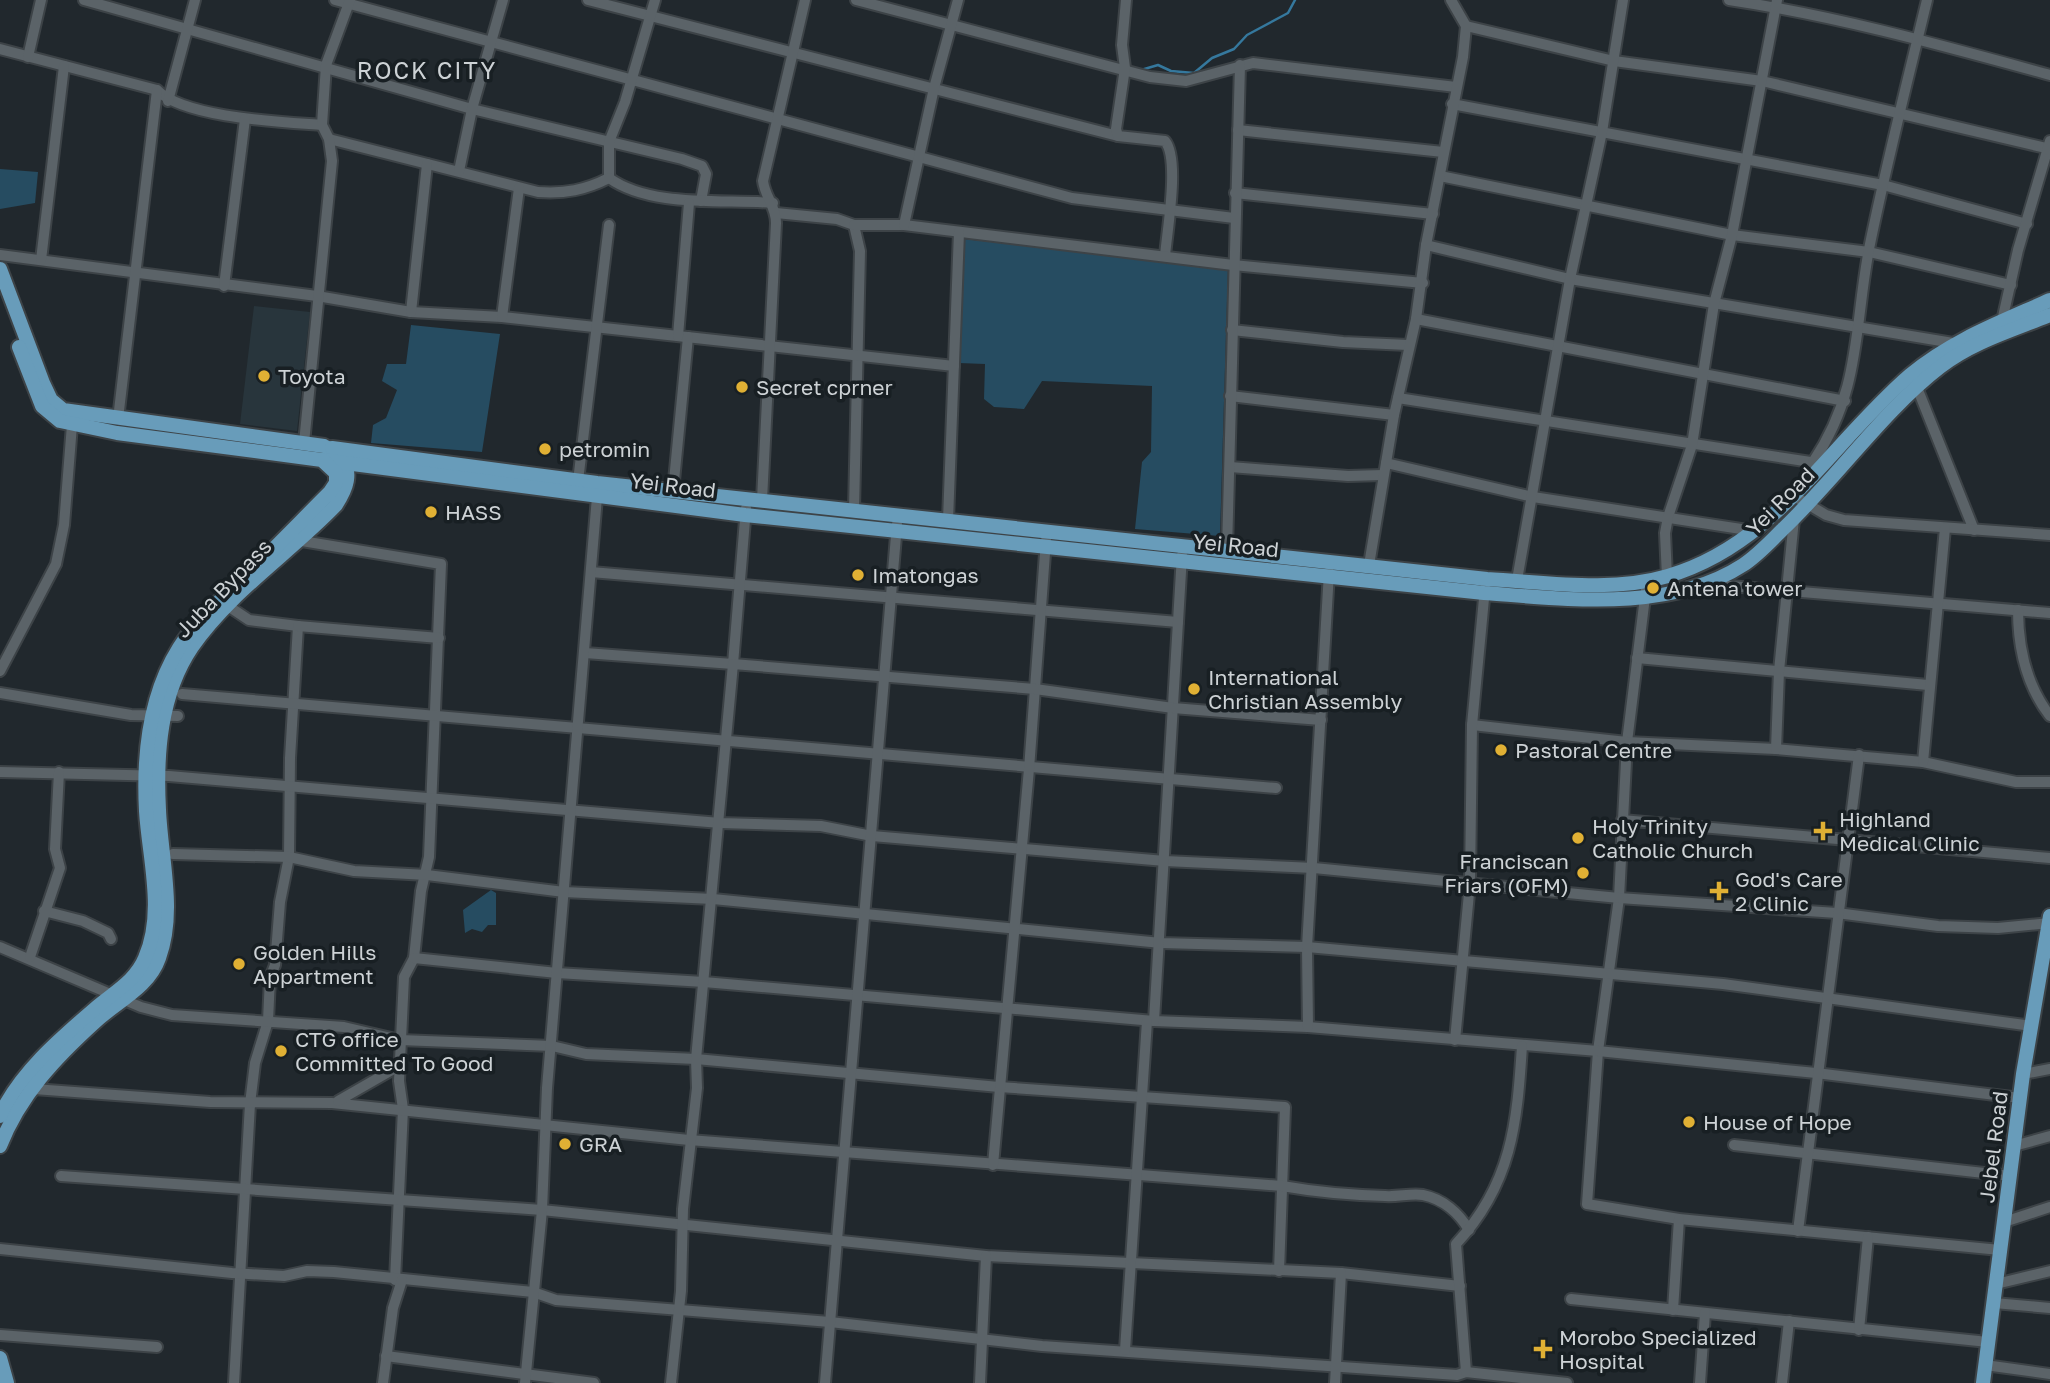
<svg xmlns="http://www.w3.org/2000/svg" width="2050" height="1383" font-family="'Golos Text',sans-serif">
	<rect width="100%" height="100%" fill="#21282d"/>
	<path fill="#28353c" d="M254,306L310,312L297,431L240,424Z"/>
	<g fill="#264c61">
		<path d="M0,169L38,172L35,203L0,209Z"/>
		<path d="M963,239L1228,267L1220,536L1135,529L1142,462L1151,452L1152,386L1042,381L1024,409L994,407L984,399L985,364L959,363Z"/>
		<path d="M411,325L500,334L482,452L371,443L373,425L386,418L397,390L382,381L387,364H406Z"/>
		<path d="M491,890L496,893V925H488L482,932L472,929L465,933L463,910Z"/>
	</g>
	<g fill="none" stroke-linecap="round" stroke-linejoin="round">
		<path stroke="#35789d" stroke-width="2.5" d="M1141,70L1158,65L1171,71L1194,73L1212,58L1234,49L1247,35L1288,13L1295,0"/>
		<g stroke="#3d4347" stroke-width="14">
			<g id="minor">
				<path d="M84,0L472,109L682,159L702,166L706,174L701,201"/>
				<path d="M335,0L1072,198L1234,218"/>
				<path d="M588,0L1118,136"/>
				<path d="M655,0L625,102L609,142V178C651,208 723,199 773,203"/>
				<path d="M856,0L1150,77L1186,81L1253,63L1456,87"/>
				<path d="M1126,0L1122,45L1125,68L1116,129L1118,136L1165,141C1180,159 1167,231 1165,256"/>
				<path d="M1729,0C1837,16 1944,46 2050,75"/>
				<path d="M1466,26L1614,61L1762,81L2050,149"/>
				<path d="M0,49L157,90C184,118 283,122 322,125"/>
				<path d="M28,57L41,0"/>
				<path d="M168,101L195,0"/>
				<path d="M1452,104L1883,185L2027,224"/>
				<path d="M1238,130L1443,152"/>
				<path d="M329,139L538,192C565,194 585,190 609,178"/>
				<path d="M459,171L472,109L503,0"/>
				<path d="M1440,176L1732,235L1869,252L2011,285"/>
				<path d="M1235,193L1433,214"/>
				<path d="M776,213L837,219L854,225L860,251L854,509"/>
				<path d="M854,225H904L1233,265L1423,283"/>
				<path d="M904,225L934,88L958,0"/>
				<path d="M1426,245L1570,279L1953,343"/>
				<path d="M0,255L317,296L411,312L502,317L954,366"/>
				<path d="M41,260L64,66"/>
				<path d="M224,286L245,119"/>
				<path d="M411,312L427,164"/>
				<path d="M502,317L519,188"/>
				<path d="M1416,319L1845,401"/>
				<path d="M2002,321L2018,250L2050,141"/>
				<path d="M1232,330L1343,342L1408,345"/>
				<path d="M678,336L689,203"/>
				<path d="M1914,380L1974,530"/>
				<path d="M1230,396L1394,415"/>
				<path d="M1398,398L1817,463"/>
				<path d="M118,419L157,90"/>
				<path d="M304,443L332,161L329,139L322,125L326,65L350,0"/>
				<path d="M1813,462C1861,391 1854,328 1869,249C1886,165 1907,83 1927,0"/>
				<path d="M1386,463L1533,497L1754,531"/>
				<path d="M1230,467L1348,476L1383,475"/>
				<path d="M578,481L609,225"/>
				<path d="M673,491L688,337"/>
				<path d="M1794,496L1826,515L1844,520L2050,535"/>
				<path d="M762,500L776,223C776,206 765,197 763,181L805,0"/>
				<path d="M948,520L959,232"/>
				<path d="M302,541L441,564L429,857L421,891L414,958L404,977L399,1081L403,1109L395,1280"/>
				<path d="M1227,550L1240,65"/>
				<path d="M1369,565L1394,415L1416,319L1426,245L1463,57L1466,26L1451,0"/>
				<path d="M591,572L1178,622"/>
				<path d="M1667,577L1665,533L1668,517L1692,445L1714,304L1732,235L1777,0"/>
				<path d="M1517,580L1570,279L1602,132L1623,0"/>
				<path d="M1707,584L2050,613"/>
				<path d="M1646,589L1627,742L1619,898L1598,1051L1587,1204L1679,1219L2000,1250"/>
				<path d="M231,608L249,620L298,626L290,758L289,857L280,902L275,965L270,978L268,1021L255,1063L250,1104L234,1383"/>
				<path d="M2018,610C2018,648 2027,686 2050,716"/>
				<path d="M298,626L439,638"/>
				<path d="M585,653L733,664L746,508"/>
				<path d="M1637,658L1928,685"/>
				<path d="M0,671L56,564L64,525L72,425"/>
				<path d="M0,693L131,715L178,716"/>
				<path d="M182,694L1276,788"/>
				<path d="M1472,725L1627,742L1776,749L1923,762L2016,782H2050"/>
				<path d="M1776,749L1779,671L1794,519"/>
				<path d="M1923,762L1945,528"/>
				<path d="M0,772L169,776L720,823L821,826L872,836L1165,861L1314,868L1619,898L1837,913L1938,926L1998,928L2050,923"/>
				<path d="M1622,820L2050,858"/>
				<path d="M173,854L289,857L354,871L427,875L564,892L713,899L1161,943L1307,947L1723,984L2032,1026"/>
				<path d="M44,911L83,921L108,933L111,939"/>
				<path d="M0,947L141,1007L172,1015L344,1027L400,1040L552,1046L586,1054L696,1059L999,1087L1285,1107L1279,1271"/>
				<path d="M30,957L60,868L55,849L59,772"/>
				<path d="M414,958L557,973L704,982L1154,1021L1308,1027L1598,1051L1816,1073L2020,1098"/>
				<path d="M1154,1021L1182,555"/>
				<path d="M1308,1027L1307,947L1329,572"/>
				<path d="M1455,1040L1470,883L1472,725L1485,588"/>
				<path d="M2023,1074L2050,1069"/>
				<path d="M34,1089L210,1102L332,1103L689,1140L1282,1186C1316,1192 1351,1195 1385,1196C1398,1197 1411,1193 1423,1195C1443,1199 1459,1213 1469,1230"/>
				<path d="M338,1101L399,1066"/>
				<path d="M1734,1145L2011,1176"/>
				<path d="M2014,1146L2050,1136"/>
				<path d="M993,1165L1029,769L1046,540"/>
				<path d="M61,1176L542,1210L986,1256L1341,1273L1460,1286"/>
				<path d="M2004,1222L2050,1207"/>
				<path d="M1798,1231L1859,755"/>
				<path d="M0,1249L232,1273L284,1276L307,1271L334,1272L533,1292L556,1300L830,1322L1042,1346L1457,1375L1466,1372L1567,1383"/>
				<path d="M1996,1284L2050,1271"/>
				<path d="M1571,1299L1988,1342"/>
				<path d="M1994,1303L2050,1308"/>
				<path d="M1673,1310L1679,1219"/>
				<path d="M1859,1330L1868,1237"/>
				<path d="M0,1335L157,1347"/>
				<path d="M1125,1350L1147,1021"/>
				<path d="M386,1356L594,1383"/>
				<path d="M1985,1365L2050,1374"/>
				<path d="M1466,1372L1456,1244C1512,1184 1517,1123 1522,1046"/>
				<path d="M383,1383L393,1308L402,1280"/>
				<path d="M525,1383L542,1210L547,1088L597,497"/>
				<path d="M671,1383L681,1291L683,1209L697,1088L696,1059L733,664L1035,689L1173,708L1321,720"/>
				<path d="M825,1383L897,524"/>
				<path d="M980,1383L986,1256"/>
				<path d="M1335,1383L1341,1273"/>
				<path d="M1700,1383L1705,1313"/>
				<path d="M1782,1383L1789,1321"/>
			</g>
		</g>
		<g stroke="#3d4347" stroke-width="18">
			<g id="major">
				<path d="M0,269L43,383L51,400L63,410L324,446L342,456C352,474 347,488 336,505C290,553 230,592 192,647C160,694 156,755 159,810C161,858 176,912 159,958C149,987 118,1001 96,1021C56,1057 20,1095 0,1146"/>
				<path d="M332,448L597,483L1487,579C1545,582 1611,593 1668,576C1775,545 1830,444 1910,375C1952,340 2001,322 2050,300"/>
				<path d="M322,460L745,515L1484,593C1566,599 1669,613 1743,565C1757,556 1770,542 1782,530C1835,480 1884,410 1940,367C1972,342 2013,330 2050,315"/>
				<path d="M0,1116C20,1072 62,1037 98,1006C116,991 136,980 145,958C165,912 149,859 146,811C143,756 149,696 179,648C195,622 222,599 244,578C273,550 301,521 330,492L336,483V473L322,460L117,433L60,421L42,406L19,347"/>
				<path d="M0,1358L7,1383"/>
				<path d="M1983,1383L2023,1074L2050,916"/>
			</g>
		</g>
		<use href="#minor" stroke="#5b6368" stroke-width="10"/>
		<use href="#major" stroke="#689cba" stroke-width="14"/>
	</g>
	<g fill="#e0b034" stroke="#181f23" stroke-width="2.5">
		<circle cx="264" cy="376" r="7"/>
		<circle cx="742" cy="387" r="7"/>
		<circle cx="545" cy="449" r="7"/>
		<circle cx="431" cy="512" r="7"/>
		<circle cx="858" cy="575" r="7"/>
		<circle cx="1653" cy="588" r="7"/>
		<circle cx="1194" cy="689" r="7"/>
		<circle cx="1501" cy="750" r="7"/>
		<path d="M1819.5 820.5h7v7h7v7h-7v7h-7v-7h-7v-7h7z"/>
		<circle cx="1578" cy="838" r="7"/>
		<circle cx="1583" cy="873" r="7"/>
		<path d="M1715.5 880.5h7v7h7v7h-7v7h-7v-7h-7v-7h7z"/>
		<circle cx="239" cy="964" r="7"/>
		<circle cx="281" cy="1051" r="7"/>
		<circle cx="1689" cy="1122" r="7"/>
		<circle cx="565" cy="1144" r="7"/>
		<path d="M1539.5 1338.5h7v7h7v7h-7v7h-7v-7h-7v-7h7z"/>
	</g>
	<g text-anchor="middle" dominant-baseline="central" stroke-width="7" stroke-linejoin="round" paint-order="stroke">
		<g font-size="21" fill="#cdd2d5" stroke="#181f23" text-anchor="start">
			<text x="278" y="376">Toyota</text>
			<text x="756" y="387">Secret cprner</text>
			<text x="559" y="449">petromin</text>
			<text x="445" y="512">HASS</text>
			<text x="872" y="575">Imatongas</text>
			<text x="1667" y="588">Antena tower</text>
			<text x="1208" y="677">International<tspan x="1208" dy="24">Christian Assembly</tspan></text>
			<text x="1515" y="750">Pastoral Centre</text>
			<text x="1839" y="819">Highland<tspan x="1839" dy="24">Medical Clinic</tspan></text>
			<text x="1592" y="826">Holy Trinity<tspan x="1592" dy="24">Catholic Church</tspan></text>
			<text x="1569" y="861" text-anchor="end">Franciscan<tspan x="1569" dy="24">Friars (OFM)</tspan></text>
			<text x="1735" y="879">God's Care<tspan x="1735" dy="24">2 Clinic</tspan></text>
			<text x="253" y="952">Golden Hills<tspan x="253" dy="24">Appartment</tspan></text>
			<text x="295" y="1039">CTG office<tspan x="295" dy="24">Committed To Good</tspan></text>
			<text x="1703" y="1122">House of Hope</text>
			<text x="579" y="1144">GRA</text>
			<text x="1559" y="1337">Morobo Specialized<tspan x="1559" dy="24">Hospital</tspan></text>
		</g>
		<g font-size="21" fill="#cdd2d5" stroke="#181f23">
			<text transform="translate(673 485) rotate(7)">Yei Road</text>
			<text transform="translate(1780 501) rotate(-45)">Yei Road</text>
			<text transform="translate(1236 545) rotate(6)">Yei Road</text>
			<text transform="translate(223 588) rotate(-46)">Juba Bypass</text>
			<text transform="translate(1993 1147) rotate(-83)">Jebel Road</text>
		</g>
		<g font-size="23" letter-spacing="2" fill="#cdd2d5" stroke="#181f23">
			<text x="427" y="70">ROCK CITY</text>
		</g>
	</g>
</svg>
